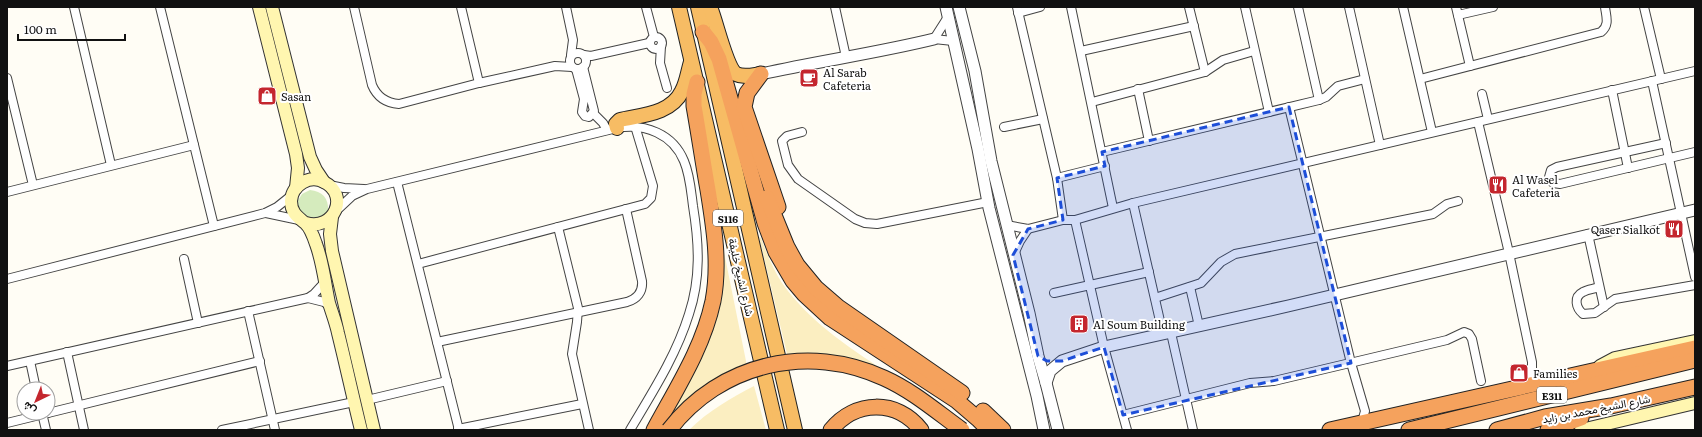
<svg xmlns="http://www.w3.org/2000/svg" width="1702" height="437" font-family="Literata,Vazirmatn,serif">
	<rect width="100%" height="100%" fill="#fffdf5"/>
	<path fill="#d5ebbd" d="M310,190C322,191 329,198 328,211L321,220L300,217L297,202L302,194Z"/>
	<g fill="#fbeec1">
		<path d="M759,237L761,238C767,254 773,269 782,283C811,324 853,350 894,377L788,358Z"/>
		<path d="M722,242L747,366L663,430L688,375Z"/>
		<path d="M754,386L766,430H689C708,411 731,398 754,386Z"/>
	</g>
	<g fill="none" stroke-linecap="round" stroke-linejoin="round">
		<g stroke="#444" stroke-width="10">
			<g id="minor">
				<path d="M74,7L111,165"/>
				<path d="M160,7L214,226"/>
				<path d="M354,7L372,85C377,97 386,103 399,104L479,83L555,66L572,67"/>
				<path d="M461,7L479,83"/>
				<path d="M566,7L573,40L571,55"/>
				<path d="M646,7L654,37"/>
				<path d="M835,7L846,57"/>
				<path d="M1017,7L1057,178L1063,220"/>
				<path d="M1071,7L1113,208"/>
				<path d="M1189,7L1205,72"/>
				<path d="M1245,7L1269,112"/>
				<path d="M1298,7L1319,100"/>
				<path d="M1349,7L1380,145"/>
				<path d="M1403,7L1432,132"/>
				<path d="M1456,7L1470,66"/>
				<path d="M1644,7L1661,79"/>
				<path d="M1018,13L1040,7"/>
				<path d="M1458,15L1493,7"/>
				<circle cx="656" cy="43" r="6"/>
				<path d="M934,39L948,17"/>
				<path d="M934,39L953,41"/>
				<path d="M661,46L660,63L667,88"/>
				<path d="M1081,51L1194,26"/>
				<circle cx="578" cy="61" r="8"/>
				<path d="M584,55L591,56L649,43"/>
				<path d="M576,69L584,99L582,112L585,116L589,117L594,111L583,67"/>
				<path d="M7,78L33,185"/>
				<path d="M1420,79L1601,32C1610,25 1606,16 1605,7"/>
				<path d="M1652,81L1695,277"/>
				<path d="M1138,89L1149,141"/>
				<path d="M1612,90L1628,168"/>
				<path d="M1482,94L1488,119"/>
				<path d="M1092,102L1205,72L1223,60L1254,51"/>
				<path d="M1289,107L1351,363L1365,411L1362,422"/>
				<path d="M593,113L603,123L607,130"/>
				<path d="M1478,122L1509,253L1532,362V372L1523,386"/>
				<path d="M1004,127L1043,119"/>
				<path d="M802,132L787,136L782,141L788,165L798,179L855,219L865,223L877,224L988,202"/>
				<path d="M1666,143L1557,167L1551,170L1549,177L1553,183L1560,184L1695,152"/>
				<path d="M1102,152L1319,100L1326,97L1338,86L1365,79"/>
				<path d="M1057,178L1105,166"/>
				<path d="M397,182L459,430"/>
				<path d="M329,185L344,188L364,189"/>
				<path d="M7,192L194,145"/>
				<path d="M1133,203L1163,334"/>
				<path d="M336,211L352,196L367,189L617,128C645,123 673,134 684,161C690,175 691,191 693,206C699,243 701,278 689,314C676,356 652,393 630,430"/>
				<path d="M266,213L299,220"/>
				<path d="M1075,220L1104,347L1127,430"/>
				<path d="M1006,225L1028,229L1063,220H1075L1133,203L1695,71"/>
				<path d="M558,227L578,308L577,322L572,354L589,430"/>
				<path d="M1588,234L1604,307"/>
				<path d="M1014,254L1020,241L1028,229"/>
				<path d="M184,259L198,323"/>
				<path d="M418,264L645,204L651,198L653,186L635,126"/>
				<path d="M7,279L265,213L277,207L292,195"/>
				<path d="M1190,287L1199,326"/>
				<path d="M1599,287C1594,289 1588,289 1583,292C1573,297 1576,308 1583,314L1595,313L1615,299L1695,285"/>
				<path d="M1054,293L1149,272"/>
				<path d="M308,298L324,302L330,306"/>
				<path d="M1155,298L1201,283L1221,262L1235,254L1433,214L1447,204L1458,201"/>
				<path d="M248,311L275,430"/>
				<path d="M1171,333L1193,430"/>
				<path d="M437,342L627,302C637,299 643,292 642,281L626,209"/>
				<path d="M67,352L84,430"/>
				<path d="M30,361L36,389"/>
				<path d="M7,366L308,298L314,294L325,282"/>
				<path d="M367,400L447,381"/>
				<path d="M42,413L46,430"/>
				<path d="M48,413L260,361"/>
				<path d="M1123,415L1250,383L1274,381L1447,340L1464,332L1469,334L1472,339L1481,381"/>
				<path d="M7,423L48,413"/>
				<path d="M458,429L582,404"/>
				<path d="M222,430L354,402"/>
			</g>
		</g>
		<g stroke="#444" stroke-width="13">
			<g id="tertiary">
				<path d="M946,7L978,149L989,208L1037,396L1044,430"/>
				<path d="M959,7L975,71L991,161L1029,313L1038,356L1046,383L1058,430"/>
				<path d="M761,74C819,61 877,53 934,39"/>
				<path d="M1046,383L1050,371L1062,361L1104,347L1288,306L1695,210"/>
			</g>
		</g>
		<g stroke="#333" stroke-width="14">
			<g id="secondary">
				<path d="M259,7L296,154L298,168L296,188"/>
				<path d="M272,7L310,157L316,170L324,182"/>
				<path d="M332,217L330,234L332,251L374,430"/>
				<path d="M306,223C334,231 350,195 324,182C310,174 292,185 291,201C291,213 298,217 305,223C310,227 314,238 316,244C323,263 325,284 329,303C332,313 336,323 338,333C346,365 353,398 361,430"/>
				<path d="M1600,366L1615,358L1695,341"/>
				<path d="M1581,430L1695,403"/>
			</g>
		</g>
		<g stroke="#222" stroke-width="16">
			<g id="trunk">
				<path d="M679,7L777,430"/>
				<path d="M698,7L795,430"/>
				<path d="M710,7C716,21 726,67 736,74C744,78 753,75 761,74"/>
				<path d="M617,128L616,124L620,120C642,115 671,114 682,91C687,82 688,71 691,62"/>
			</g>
		</g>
		<g stroke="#222" stroke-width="17">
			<g id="motorway">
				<path d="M703,32L711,42L719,59L765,223L776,252L793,281L804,294L830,318L957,401L978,419L989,430"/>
				<path d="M761,74L747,93L744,107L778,207"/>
				<path d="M767,198L787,247L797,265L816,288L838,307L962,393"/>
				<path d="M983,411L1003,430"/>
				<path d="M654,430C676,389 703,348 713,301C720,264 714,227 708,190C703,162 699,134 694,106V94L697,82"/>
				<path d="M831,430C855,400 897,399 921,430"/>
				<path d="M1330,430L1695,348"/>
				<path d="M1409,430L1695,360"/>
				<path d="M1497,430L1545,417L1611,406L1695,387"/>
				<path d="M1548,430L1581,418"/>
			</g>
		</g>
		<use href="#minor" stroke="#fff" stroke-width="8"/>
		<use href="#tertiary" stroke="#fff" stroke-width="11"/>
		<use href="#secondary" stroke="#fff6b0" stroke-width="12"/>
		<use href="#trunk" stroke="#f7bc64" stroke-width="14"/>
		<use href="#motorway" stroke="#f5a25d" stroke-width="15"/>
		<g stroke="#222" stroke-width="17" stroke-linecap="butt">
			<path id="motorway-bridge" d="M669,430C720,363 809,343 884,378C913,391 937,412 962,430"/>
		</g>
		<use href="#motorway-bridge" stroke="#f5a25d" stroke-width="15"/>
	</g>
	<path fill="#1d4ed8" fill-opacity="0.2" stroke="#1d4ed8" stroke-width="3" stroke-dasharray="8 5" stroke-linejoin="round" d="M1289,107L1351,363L1123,415L1104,347L1062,361H1047L1038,356L1013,255L1028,229L1063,220L1057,178L1105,166L1102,152Z"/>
	<defs>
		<g id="cafe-square" transform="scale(1)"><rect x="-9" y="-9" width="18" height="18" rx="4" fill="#c4262e" stroke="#fff"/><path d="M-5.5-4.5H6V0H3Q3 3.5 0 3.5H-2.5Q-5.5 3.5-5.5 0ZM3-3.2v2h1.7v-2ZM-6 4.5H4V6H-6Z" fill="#fff"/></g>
		<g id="shop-square" transform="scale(1)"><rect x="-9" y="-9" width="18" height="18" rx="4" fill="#c4262e" stroke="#fff"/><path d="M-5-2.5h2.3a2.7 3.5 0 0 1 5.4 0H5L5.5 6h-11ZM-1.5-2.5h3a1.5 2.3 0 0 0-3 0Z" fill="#fff"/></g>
		<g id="restaurant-square" transform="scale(1)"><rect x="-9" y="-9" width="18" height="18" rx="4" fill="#c4262e" stroke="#fff"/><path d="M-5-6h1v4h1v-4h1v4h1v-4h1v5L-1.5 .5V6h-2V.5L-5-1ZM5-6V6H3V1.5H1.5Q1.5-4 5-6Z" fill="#fff"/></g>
		<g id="building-square" transform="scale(1)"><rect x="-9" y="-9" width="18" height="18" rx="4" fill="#c4262e" stroke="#fff"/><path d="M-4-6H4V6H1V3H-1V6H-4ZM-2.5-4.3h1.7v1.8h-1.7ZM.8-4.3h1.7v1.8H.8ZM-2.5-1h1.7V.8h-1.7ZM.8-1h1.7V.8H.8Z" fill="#fff"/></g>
	</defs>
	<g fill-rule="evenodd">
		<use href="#cafe-square" x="809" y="78"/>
		<use href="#shop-square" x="267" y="96"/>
		<use href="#restaurant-square" x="1498" y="185"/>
		<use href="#restaurant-square" x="1674" y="229"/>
		<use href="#building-square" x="1079" y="324"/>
		<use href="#shop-square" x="1519" y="373"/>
	</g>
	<g text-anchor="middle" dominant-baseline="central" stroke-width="4" stroke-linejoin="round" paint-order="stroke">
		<g fill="#fff" stroke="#585858" stroke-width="1">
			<rect x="713" y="210" width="30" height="16" rx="3"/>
			<rect x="1537" y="387" width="30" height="16" rx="3"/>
		</g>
		<g font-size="10" font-weight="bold" fill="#111">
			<text x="728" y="218">S116</text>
			<text x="1552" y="395">E311</text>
		</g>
		<g font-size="11" fill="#111" stroke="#fff" text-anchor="start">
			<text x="823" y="72">Al Sarab<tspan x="823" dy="13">Cafeteria</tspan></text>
			<text x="281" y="96">Sasan</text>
			<text x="1512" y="179">Al Wasel<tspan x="1512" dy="13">Cafeteria</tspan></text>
			<text x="1660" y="229" text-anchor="end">Qaser Sialkot</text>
			<text x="1093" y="324">Al Soum Building</text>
			<text x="1533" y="373">Families</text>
		</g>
		<g font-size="11" fill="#111" stroke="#fff">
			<text transform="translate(742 277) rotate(77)">شارع الشيخ خليفة</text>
			<text transform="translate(1596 408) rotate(-11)">شارع الشيخ محمد بن زايد</text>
		</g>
	</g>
	<rect width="1702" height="437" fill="none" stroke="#111111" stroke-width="16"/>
	<g transform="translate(36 401) rotate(223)"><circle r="19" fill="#ffffff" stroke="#a0a0a0"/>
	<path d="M0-3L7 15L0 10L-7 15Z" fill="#c4262e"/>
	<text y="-6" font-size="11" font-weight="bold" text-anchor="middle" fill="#111111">ش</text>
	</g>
	<path d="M18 34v6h107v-6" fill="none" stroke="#111111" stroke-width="2"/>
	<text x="24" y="34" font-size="12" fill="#111111" stroke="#ffffff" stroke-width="3" paint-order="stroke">100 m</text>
</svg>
